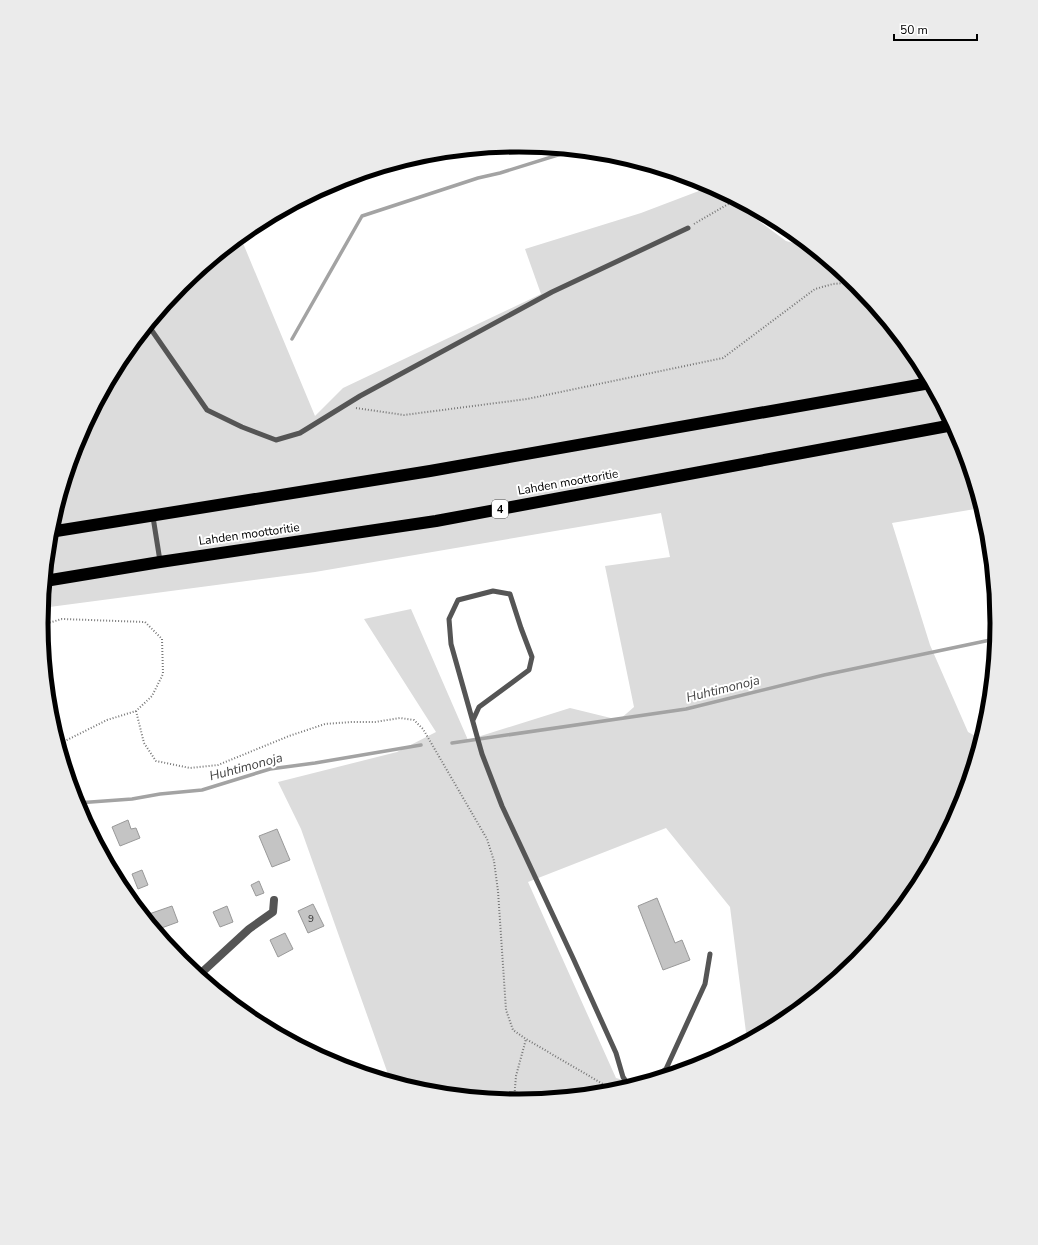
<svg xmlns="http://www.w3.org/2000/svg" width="1038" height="1245" font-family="'Nunito Sans',sans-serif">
	<rect width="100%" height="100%" fill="#fff"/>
	<path fill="#dcdcdc" d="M712,186L745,204L752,216L786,241L812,248L857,285L917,357L961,440L981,508L892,523L930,645L968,732L981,739L961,806L916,888L857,961L784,1020L747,1040L730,907L666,828L528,882L616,1078L637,1084L612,1091L519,1100L426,1091L376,1076L388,1074L301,829L278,782L397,752L436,732L364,619L411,609L468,740L570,708L619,720L634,707L605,566L670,557L661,513L315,572L42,608L50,529L77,439L122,357L181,284L240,236L315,416L343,388L541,294L525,249L641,213Z"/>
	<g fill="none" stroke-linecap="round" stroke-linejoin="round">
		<g stroke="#a3a3a3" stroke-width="3.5">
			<path d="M292,339L362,216L478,178L500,173L574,150"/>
			<path d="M452,743L686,709L824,675L995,639"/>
			<path d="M77,803L132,799L160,794L202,790L270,769L315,763L421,745"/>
		</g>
	</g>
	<g fill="#c4c4c4" stroke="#999">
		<path d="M128,820L131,829L136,828L140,838L120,846L112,827Z"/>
		<path d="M277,829L290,860L272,867L259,836Z"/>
		<path d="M142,870L148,885L138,889L132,874Z"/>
		<path d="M259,881L264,893L256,896L251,885Z"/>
		<path d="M657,898L675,943L682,940L690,960L663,970L638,906Z"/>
		<path d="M313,904L324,926L308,933L298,911Z"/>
		<path d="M172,906L178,922L156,930L149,914Z"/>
		<path d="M227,906L233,922L220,927L213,912Z"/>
		<path d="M285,933L293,949L278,957L270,940Z"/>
	</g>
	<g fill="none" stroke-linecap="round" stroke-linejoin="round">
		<g stroke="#dbdbdb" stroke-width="13">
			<g id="highway">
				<path d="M50,532L430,471L930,383"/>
				<path d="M45,581L160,562L436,521L953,425"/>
			</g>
		</g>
		<g stroke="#777" stroke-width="2" stroke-dasharray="1 2" stroke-linecap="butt">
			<path d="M694,224L737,199"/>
			<path d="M356,408L404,415L527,399L723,358L815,289L833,284L854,282"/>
			<path d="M41,625L62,619L145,622L162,639L163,674L152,696L136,711L107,720L59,744"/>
			<path d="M136,711L144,743L156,761L190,768L218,765L289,736L325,724L351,722H375L400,718L414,720L423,729L487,839L494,861L498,891L506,1010L513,1030L526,1039L608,1087L618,1089"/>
			<path d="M514,1100L516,1076L526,1039"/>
		</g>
		<g stroke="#555" stroke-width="5">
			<path d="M148,325L207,410L242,427L276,440L300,433L360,396L552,292L688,228"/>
			<path d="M153,517L160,561"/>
			<path d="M473,720L479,707L529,670L532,657L521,628L510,594L493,591L458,600L449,619L451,644L482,754L502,806L573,958L616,1053L623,1077L629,1086"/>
			<path d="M655,1078L666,1069L705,984L710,954"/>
		</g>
		<path stroke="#555" stroke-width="8" d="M199,975L249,929L273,912L274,900"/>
		<use href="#highway" stroke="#000" stroke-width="12"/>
	</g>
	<g text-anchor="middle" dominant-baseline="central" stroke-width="4" stroke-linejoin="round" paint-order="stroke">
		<g font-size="10" fill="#313131">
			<text x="311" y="919">9</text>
		</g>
		<rect fill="#fff" stroke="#4c4c4c" stroke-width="1" x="492" y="500" width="16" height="18" rx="3"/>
		<g font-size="11" font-weight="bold" fill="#000">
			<text x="500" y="509">4</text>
		</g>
		<g font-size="12" fill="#000" stroke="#fff">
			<text transform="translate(568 482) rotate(-10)">Lahden moottoritie</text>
			<text transform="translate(249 534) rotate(-8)">Lahden moottoritie</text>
		</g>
		<g font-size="13" font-style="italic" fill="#444" stroke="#fff">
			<text transform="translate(723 689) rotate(-14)">Huhtimonoja</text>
			<text transform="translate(246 767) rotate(-15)">Huhtimonoja</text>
		</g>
	</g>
	<path d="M0 0H1038V1245H0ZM48 623a471 471 0 1 1 942 0a471 471 0 1 1-942 0Z" fill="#ebebeb" fill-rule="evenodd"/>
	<path fill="none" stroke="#000" stroke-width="5" d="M48 623a471 471 0 1 1 942 0a471 471 0 1 1-942 0Z"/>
	<path d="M894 34v6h83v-6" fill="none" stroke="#000000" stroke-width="2"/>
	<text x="900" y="34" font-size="12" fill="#000000" stroke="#ffffff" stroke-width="3" paint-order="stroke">50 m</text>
</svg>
